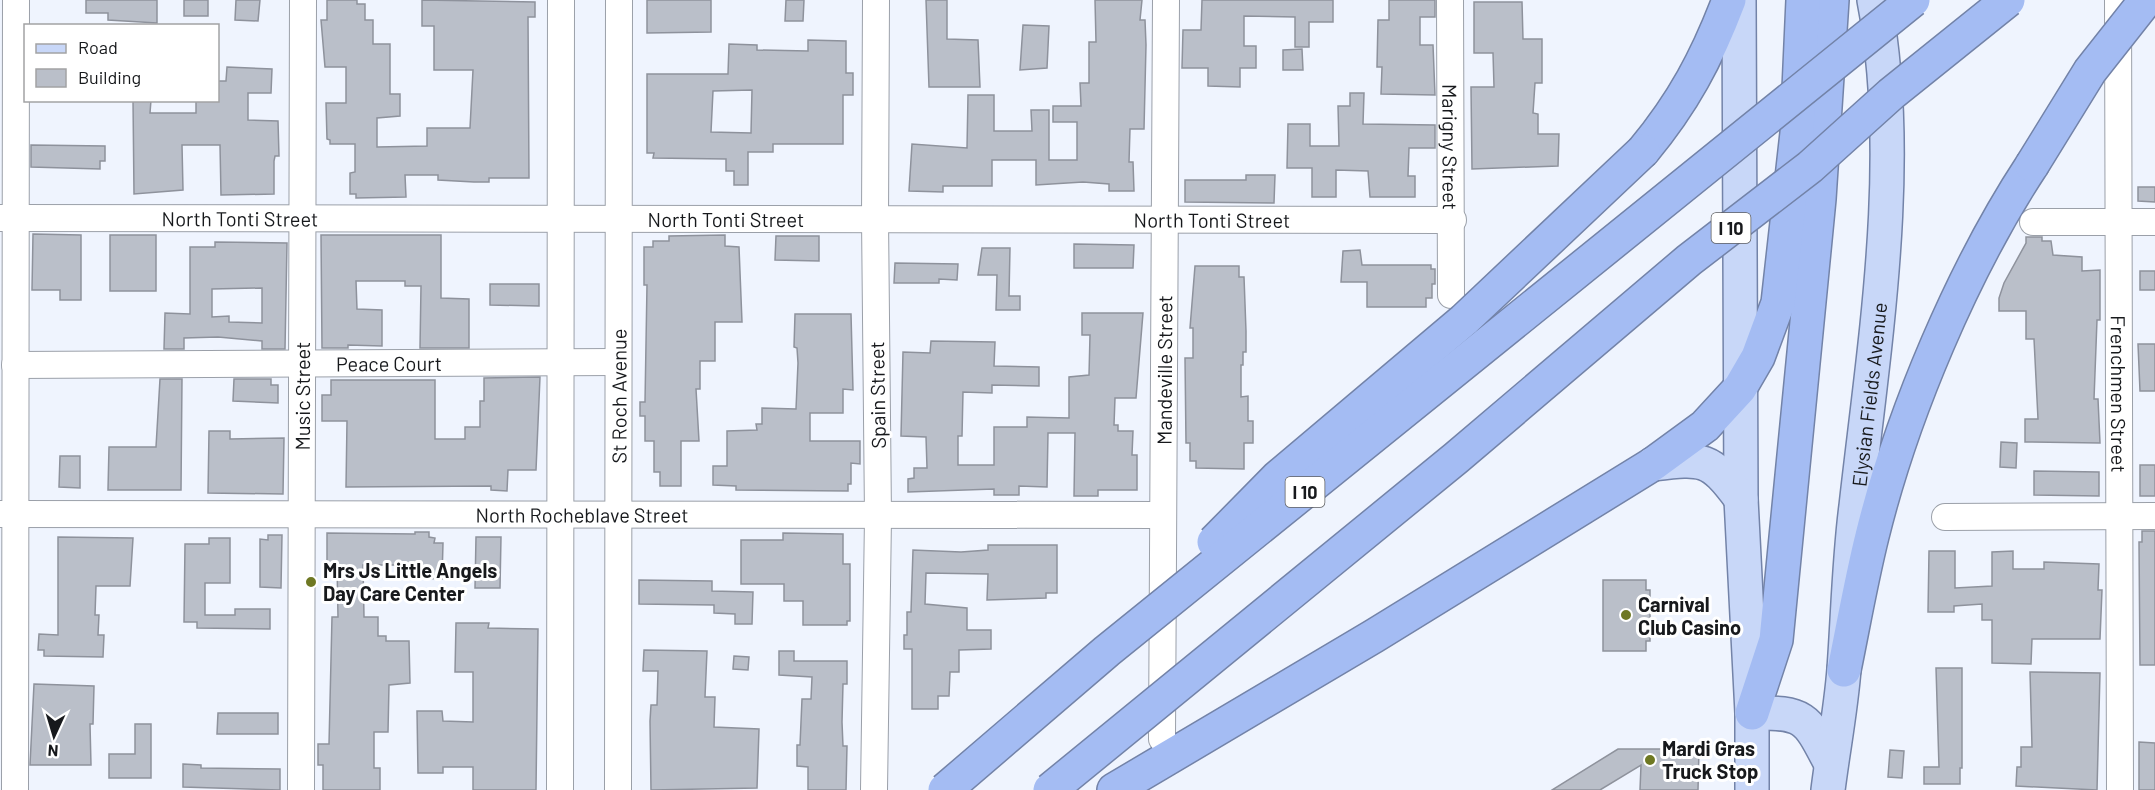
<svg xmlns="http://www.w3.org/2000/svg" width="2155" height="790" font-family="Barlow,sans-serif">
	<rect width="100%" height="100%" fill="#eff4fe"/>
	<g fill="#babfc9" stroke="#8e929c" stroke-width="1.5" fill-rule="evenodd">
		<path d="M86,0H157V23L108,20V13H86Z"/>
		<rect x="184" y="0" width="24" height="16"/>
		<path d="M236,0H260L258,21L235,20Z"/>
		<path d="M327,0H357V4H365V20H373V44H390V94H400V116L377,118V147L427,146V128H470L473,70H434V26H422V0L535,2V17H528L529,178H489V182H474L438,180V175H405L406,197L356,198V194H350V173L355,172V144H330V140L327,139L326,103H346V67H325L321,20H327Z"/>
		<path d="M647,0H711V32L647,33Z"/>
		<path d="M786,0H804L803,21H785Z"/>
		<path d="M926,0H947V39L978,40L980,87H929Z"/>
		<path d="M1095,0H1142L1140,20H1145L1146,45L1144,129H1130L1129,162H1133L1134,191H1109V184L1083,182L1036,185V160H992V186H943V192L909,191L912,144L967,148L968,95H994V131H1032L1031,110H1049V160H1077V122H1053V106H1081L1080,83H1089V42H1096Z"/>
		<path d="M1202,0H1333V22H1309V47H1295V17L1244,16V46H1256V68H1240V87L1208,86V68H1182L1183,30H1201Z"/>
		<path d="M1389,0H1435V17H1420V45H1433L1435,95L1381,94L1382,67H1377L1378,20H1389Z"/>
		<path d="M1474,2H1522L1523,39H1542V83H1535L1533,113L1538,114V134H1559L1558,166L1472,169L1471,87H1494L1493,53H1474Z"/>
		<path d="M1023,25L1049,26L1047,68L1020,70Z"/>
		<path d="M808,40L846,41V73H853V95H843V144H773V152H748V185H734V171H726V159L653,158L654,153H647V74H728L729,44L757,45V50L808,51ZM752,90L751,133L711,132L713,91Z"/>
		<path d="M1302,49L1303,70H1283V50Z"/>
		<path d="M227,67L272,69L271,93H248V120L278,121L279,156H275L274,161V194L221,195L220,145H182L183,190L134,194L133,100H151L150,113H196V100H218V81H226Z"/>
		<path d="M1350,93H1364L1363,124L1435,125V148H1409L1408,176H1415V197H1370L1368,171L1336,170V197H1312V168H1287L1288,124H1310V146H1339L1338,106H1350Z"/>
		<path d="M31,145L105,146V161H100V169L31,167Z"/>
		<path d="M1246,175H1275L1274,203L1185,202V180H1246Z"/>
		<path d="M2138,187H2155V202L2138,201Z"/>
		<path d="M33,234L81,235V300H60V290H32Z"/>
		<rect x="110" y="235" width="46" height="56"/>
		<path d="M321,235H441V298L469,299V348H420L421,286H405V281H356L357,309L382,310V346L348,345V348H322Z"/>
		<path d="M725,235V246L739,247L742,322H715V361H700V389H696L699,441H681V486H660V472H654V441H645V416H640V402H645L647,285H644V247H653V241H669V236Z"/>
		<path d="M776,236H819V261L775,260Z"/>
		<path d="M2026,237H2042V241H2051L2053,255L2082,257V271L2100,270V320H2097L2094,399H2098L2100,443L2025,442V419H2038L2034,339H2026V311H1999V298L2004,283L2026,243Z"/>
		<path d="M215,242L287,243L285,349H262V341L218,337L184,338V349H164L165,313L190,314V247H215ZM262,288V323L229,322V316L212,317V289Z"/>
		<path d="M1074,244L1134,245L1133,268H1074Z"/>
		<path d="M982,248H1010L1009,296H1020V310H996L997,275H978Z"/>
		<path d="M1360,250L1362,265H1431V269H1435V284H1432V298H1426V307H1367V282H1341L1343,251Z"/>
		<path d="M895,263L958,264L957,280L939,279V283H894Z"/>
		<path d="M1195,266H1239V277H1244L1246,331V352H1243V365H1241V397L1248,396V421H1253V443H1244V469L1196,468V461H1190V443H1186L1185,358H1193V328H1190Z"/>
		<rect x="2140" y="271" width="15" height="19"/>
		<path d="M490,284H539V306L490,305Z"/>
		<path d="M1082,313H1143L1136,398H1115L1114,425H1118V431H1133L1132,455H1137V490H1098V496H1074L1075,433H1048L1047,487L1019,486V495H994V489L908,492V479L914,478V468H927L926,437L901,436L903,352L930,353L931,341L995,342L994,366L1039,367V386L992,385V393L963,392L962,436H958V465H994V427H1027V417L1069,418V377L1089,375L1090,335H1082Z"/>
		<path d="M795,314H851L853,390L843,389V413H810V441H860V464L851,463V484H848V491L736,490V486L713,485V466H727V431L757,430L756,424H762V408L796,409L798,363L797,348L794,347Z"/>
		<path d="M2138,344H2155V391H2140Z"/>
		<path d="M540,377L536,470H508L507,491L491,490V486L346,487L347,421H322V395H331V380H435V439H465V427H480V401H484V378Z"/>
		<path d="M160,379H182L181,490H108L109,447H156Z"/>
		<path d="M234,379H271V385H278V403L233,401Z"/>
		<path d="M209,431H230V439L284,438L283,494L208,493Z"/>
		<path d="M2001,442L2017,443L2016,468L2000,467Z"/>
		<path d="M60,456H80V488L59,487Z"/>
		<rect x="2140" y="465" width="15" height="31"/>
		<path d="M2034,471L2099,472V496L2034,495Z"/>
		<path d="M2142,531H2155V665H2140L2139,542H2142Z"/>
		<path d="M415,532H429V537L435,538L434,543H443L442,579L418,578L419,565H363L364,617H378V636H386V641H409L410,683L389,685L388,732H374V768H380V790H323V765H318V744H329L332,617H338L337,564H327V533L415,534Z"/>
		<path d="M783,533L843,534V564H850V621H847V625H803V601H784V584H741V540H783Z"/>
		<path d="M268,535H282L281,588L260,587V539L268,540Z"/>
		<path d="M58,537L133,538L130,586H96L95,615H99L98,635H104L103,657L44,656V650H38L39,634L58,635Z"/>
		<path d="M476,537H501L500,588H475Z"/>
		<path d="M209,538H230V583H205V615H235V609H270V629L197,628V622H184L185,544H209Z"/>
		<path d="M988,545H1057V593H1046V598L987,600L988,574L926,573L925,604L967,608V630H991V649L959,650V672H950L949,696H938V709H912V649H904V635H907V612H911L913,550L961,552L988,550Z"/>
		<path d="M1929,551H1955V588L1992,586V552L2013,551V569H2044V562L2099,564L2098,590H2102L2100,639H2032L2031,664L1992,663V620H1982V604L1954,606V612H1928Z"/>
		<path d="M639,580L712,581V591L753,592L752,624H735V614L714,613V605L639,604Z"/>
		<path d="M1603,580H1646V590H1650V641H1646V651H1603Z"/>
		<path d="M456,623H489L488,628L538,629L536,790H473V767H443V773H418L417,711H442L443,721L473,722V672H455Z"/>
		<path d="M644,650L707,651L705,697H715L714,727L759,729L757,788L651,790L650,721L651,705H657L658,671H643Z"/>
		<path d="M779,651H794V661H847V684H843L842,722L843,746H847L846,790H808V767L797,766V745H800L802,699H811L812,677L779,675Z"/>
		<path d="M734,656L749,657L748,670L733,669Z"/>
		<path d="M1936,668H1962V768H1960V784H1924V767H1939Z"/>
		<path d="M2030,672L2100,673L2097,790L2016,786L2017,767H2021V747H2032Z"/>
		<path d="M34,684L94,686L93,724H90L91,765H30Z"/>
		<path d="M218,713H278V734H217Z"/>
		<path d="M135,724H151V778H109V754H135Z"/>
		<path d="M2139,742L2155,743V790H2139Z"/>
		<path d="M1618,749H1699L1698,790H1640L1641,765L1600,790H1552Z"/>
		<path d="M1890,750L1904,751L1902,778L1888,777Z"/>
		<path d="M183,764L201,765V768L280,769V790L183,787Z"/>
	</g>
	<g fill="none" stroke-linecap="round" stroke-linejoin="round">
		<g stroke="#9ba0a9" stroke-width="28">
			<g id="minor">
				<path id="s1" d="M1450,0L1451,295"/>
				<path id="s2" d="M2118,0L2120,790"/>
				<path id="s3" d="M0,218L1453,220"/>
				<path d="M2033,222H2155"/>
				<path id="s4" d="M15,365L618,362"/>
				<path id="s5" d="M0,514L1163,515"/>
				<path d="M1945,517L2155,516"/>
				<path id="s6" d="M1162,739L1166,0"/>
				<path d="M15,790L16,0"/>
				<path id="s7" d="M301,790L303,0"/>
				<path d="M560,790L561,0"/>
				<path id="s8" d="M618,790L619,0"/>
				<path d="M874,790L878,517L875,218L876,0"/>
			</g>
		</g>
		<g stroke="#7383a8" stroke-width="36">
			<g id="major">
				<path d="M1739,0L1741,499L1752,713V790"/>
				<path d="M1653,464C1703,458 1710,457 1741,499"/>
				<path d="M1752,713C1806,712 1807,718 1831,764"/>
				<path id="s9" d="M1828,790C1833,750 1841,709 1844,669C1848,614 1849,560 1856,506C1874,346 1905,159 1874,0"/>
			</g>
		</g>
		<g stroke="#7383a8" stroke-width="36">
			<g id="highway">
				<path d="M1643,151C1683,103 1707,58 1729,0"/>
				<path d="M1844,670C1853,626 1861,580 1872,536C1902,414 1963,270 2032,165"/>
				<path d="M1752,713L1776,640L1819,199L1832,0"/>
				<path d="M1114,790L1374,636L1653,464L1705,426L1740,388L1758,357L1778,303L1797,133L1803,0"/>
			</g>
		</g>
		<use href="#minor" stroke="#fff" stroke-width="26"/>
		<use href="#major" stroke="#c8d7f8" stroke-width="33"/>
		<use href="#highway" stroke="#a4bcf3" stroke-width="33"/>
		<g stroke="#7383a8" stroke-width="36" stroke-linecap="butt">
			<g id="highway-bridge">
				<path d="M2032,165L2090,71L2146,0"/>
				<path d="M1214,542L1278,477L1464,320L1643,151"/>
				<path d="M945,790L1107,651L1913,0"/>
				<path d="M1050,790L1456,458L1689,260L1810,167L1891,94L2008,0"/>
			</g>
		</g>
		<use href="#highway-bridge" stroke="#a4bcf3" stroke-width="33"/>
	</g>
	<g fill="#6e7823" stroke="#fff" stroke-width="2">
		<circle cx="311" cy="582" r="6"/>
		<circle cx="1626" cy="615" r="6"/>
		<circle cx="1650" cy="760" r="6"/>
	</g>
	<g text-anchor="middle" dominant-baseline="central" stroke-width="6" stroke-linejoin="round" paint-order="stroke">
		<g fill="#fff" stroke="#5d5e60" stroke-width="1.5">
			<rect x="1711.5" y="213" width="39" height="30" rx="4.5"/>
			<rect x="1285.5" y="477" width="39" height="30" rx="4.5"/>
		</g>
		<g font-size="18" font-weight="bold" fill="#17191c">
			<text x="1731" y="228">I 10</text>
			<text x="1305" y="492">I 10</text>
		</g>
		<g font-size="20" fill="#17191c" stroke="#fff">
			<text stroke="none"><textPath href="#s1" startOffset="147">Marigny Street</textPath></text>
			<text stroke="none"><textPath href="#s3" startOffset="240">North Tonti Street</textPath></text>
			<text stroke="none"><textPath href="#s3" startOffset="726">North Tonti Street</textPath></text>
			<text stroke="none"><textPath href="#s3" startOffset="1212">North Tonti Street</textPath></text>
			<text stroke="none"><textPath href="#s4" startOffset="374">Peace Court</textPath></text>
			<text stroke="none"><textPath href="#s6" startOffset="369">Mandeville Street</textPath></text>
			<text stroke="none"><textPath href="#s7" startOffset="394">Music Street</textPath></text>
			<text stroke="none"><textPath href="#s8" startOffset="394">St Roch Avenue</textPath></text>
			<text transform="translate(877 395) rotate(-91)">Spain Street</text>
			<text stroke="none"><textPath href="#s9" startOffset="398">Elysian Fields Avenue</textPath></text>
			<text stroke="none"><textPath href="#s2" startOffset="394">Frenchmen Street</textPath></text>
			<text stroke="none"><textPath href="#s5" startOffset="582">North Rocheblave Street</textPath></text>
		</g>
		<g font-size="20" font-weight="bold" fill="#17191c" stroke="#fff" text-anchor="start">
			<text x="323" y="570">Mrs Js Little Angels<tspan x="323" dy="23">Day Care Center</tspan></text>
			<text x="1638" y="604">Carnival<tspan x="1638" dy="23">Club Casino</tspan></text>
			<text x="1662" y="748">Mardi Gras<tspan x="1662" dy="23">Truck Stop</tspan></text>
		</g>
	</g>
	<rect x="24" y="24" width="195" height="78" fill="#ffffff" stroke="#a2a3a4" stroke-width="1.5"/>
	<rect x="36" y="44" width="30" height="9" fill="#c8d7f8" stroke="#a2a3a4" stroke-width="1.5"/>
	<text x="78" y="54" font-size="18" fill="#17191c">Road</text>
	<rect x="36" y="69" width="30" height="18" fill="#babfc9" stroke="#a2a3a4" stroke-width="1.5"/>
	<text x="78" y="84" font-size="18" fill="#17191c">Building</text>
	<g transform="translate(54 736) rotate(184)" stroke="#ffffff" stroke-width="4.5" paint-order="stroke">
	<path d="M0-4.5L10 22L0 15L-10 22Z" fill="#17191c"/>
	<text y="-9" font-size="16" font-weight="bold" text-anchor="middle" fill="#17191c">N</text>
	</g>
</svg>
